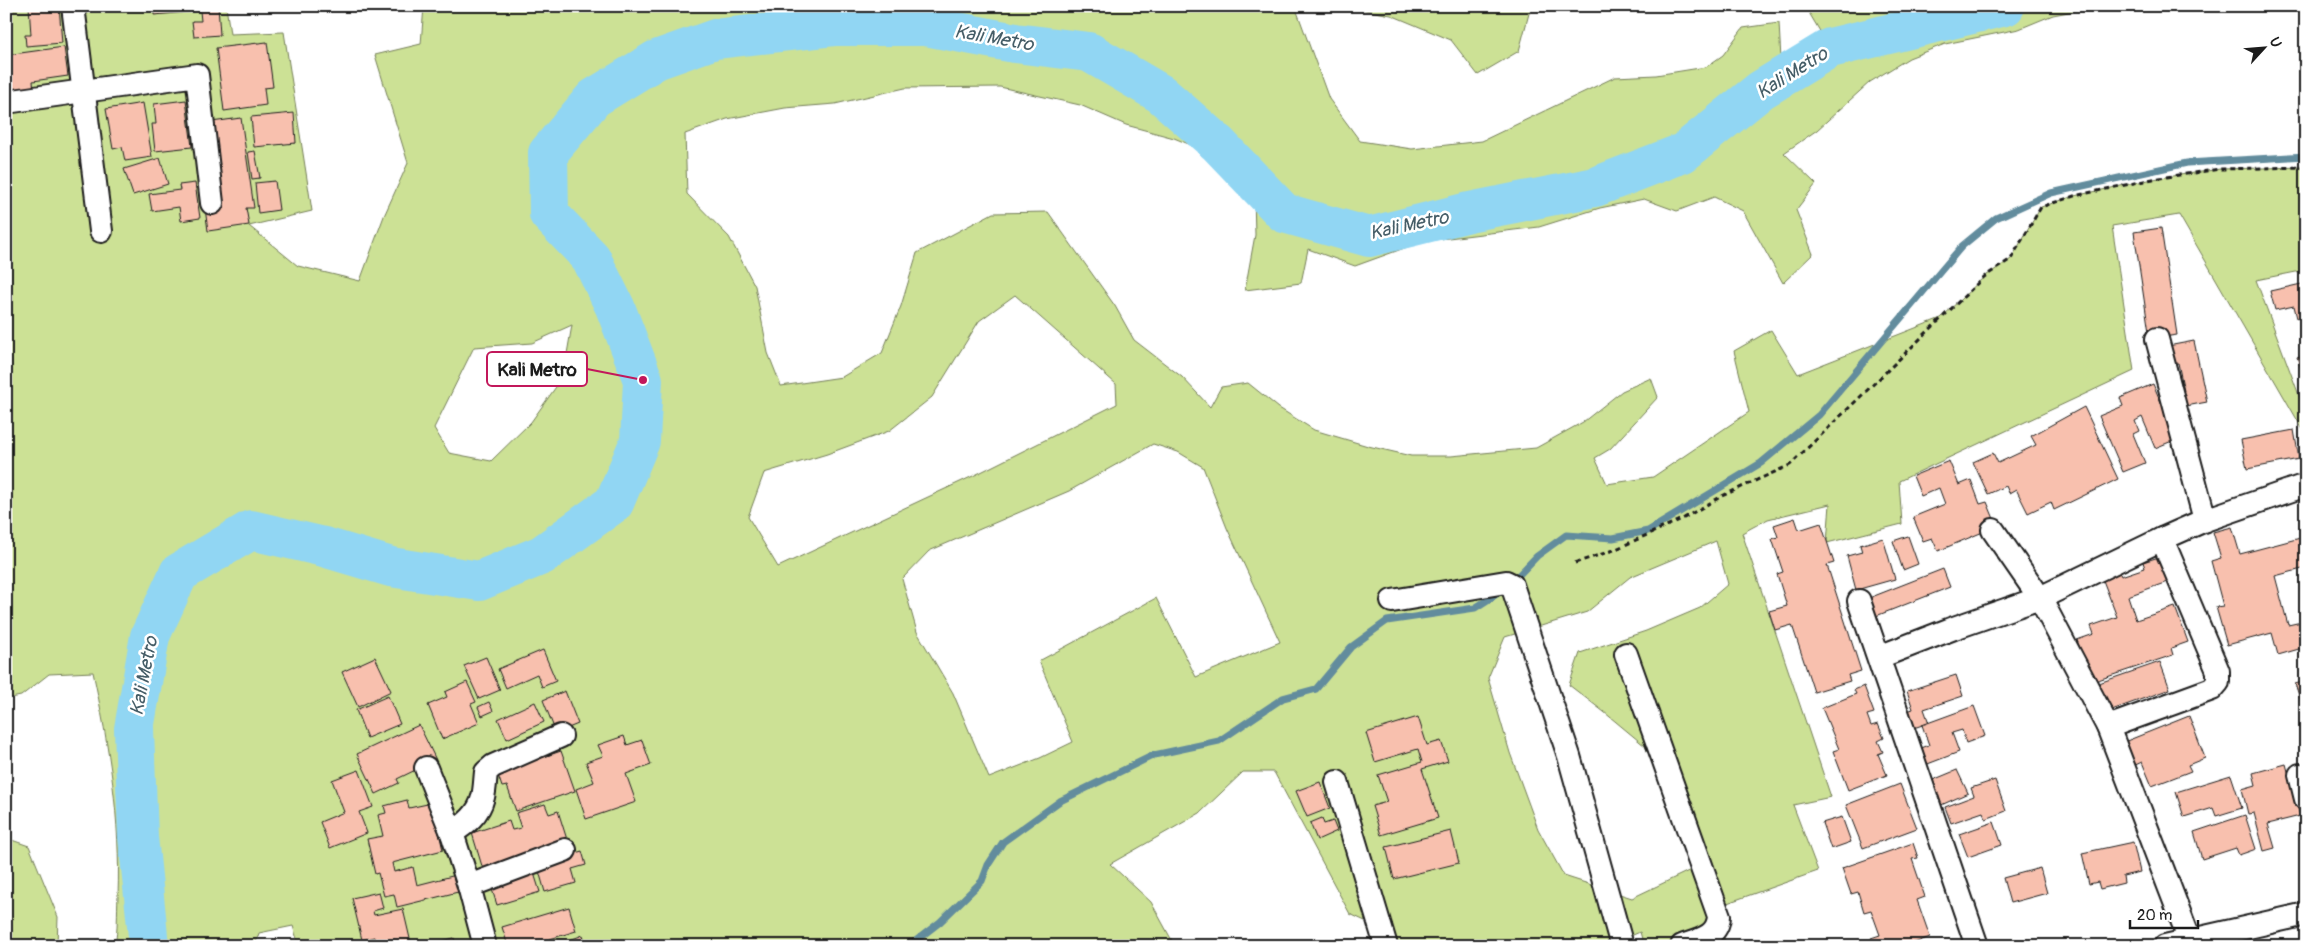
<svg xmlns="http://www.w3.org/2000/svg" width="2312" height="952" font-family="Pangolin,sans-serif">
	<rect width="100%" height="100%" fill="#fff"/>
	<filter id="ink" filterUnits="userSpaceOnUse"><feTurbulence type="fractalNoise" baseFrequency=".02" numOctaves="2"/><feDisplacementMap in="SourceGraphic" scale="10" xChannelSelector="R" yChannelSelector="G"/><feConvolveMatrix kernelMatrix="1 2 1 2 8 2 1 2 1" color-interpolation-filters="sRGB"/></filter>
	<g filter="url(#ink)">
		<g fill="#cce195" stroke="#747e58" fill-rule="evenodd">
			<path d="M6,6H226L230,34L284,32L312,211L249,226L298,266L360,281L384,216L408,163L375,55L421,44L424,6H1295L1329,99L1360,141L1412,149L1482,141L1615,77L1656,75L1706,67L1723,55L1743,28L1779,23L1782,78L1830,48L1805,6H2100L2053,15L2019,29L1945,44L1909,58L1870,82L1817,130L1784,153L1816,184L1796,210L1813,254L1783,283L1743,211L1714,197L1677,211L1644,199L1600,208L1539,227L1424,241L1355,266L1308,249L1301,283L1245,290L1255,235L1254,196L1230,161L1174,138L1126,125L1080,105L1000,87L905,88L835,104L785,108L727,119L685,134L687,194L729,237L755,286L768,353L781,386L842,377L882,353L901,306L917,253L993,213L1048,212L1115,306L1134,340L1182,377L1210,407L1221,387L1248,383L1279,408L1314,430L1368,446L1411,456H1451L1536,448L1583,422L1622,391L1651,378L1658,397L1610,449L1595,458L1607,484L1653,477L1749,412L1734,351L1771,330L1798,374L1941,318L1984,277L2011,259L2041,207L2074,196L2153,179L2220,169L2306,167V270L2256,280L2306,414V435L2179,215L2112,226L2134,371L1899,481L1902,524L1827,543L1830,504L1768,519L1742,533L1831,797L1793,805L1818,871L1713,908L1727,946H1644L1640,932L1607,946H1383L1378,927L1350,914L1274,772H1243L1200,813L1110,864L1151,902L1175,946H299L293,926L259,933L255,946H115C118,930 117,912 118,896C121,820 109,746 93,672L49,674L21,696L6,699ZM1015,295L1116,384L1117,404L973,476L778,567L748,517L764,473L827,454L889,431L932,397L979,321ZM572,325L563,377L531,422L491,461L449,453L434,428L474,347L532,343ZM1153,444L1178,452L1203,467L1227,528L1280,642L1196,677L1156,598L1039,661L1073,742L1040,758L989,778L953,693L917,632L902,579L929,551L1069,491ZM1716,541L1728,584L1700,608L1646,631L1580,653L1569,685L1604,712L1645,746L1699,866L1632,898L1564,876L1538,829L1510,753L1488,678L1505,637L1587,612L1630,577Z"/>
			<path d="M1344,6H1531L1519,51L1478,75L1451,40L1391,15Z"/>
			<path d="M6,838L29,846L58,917L57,946H6Z"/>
		</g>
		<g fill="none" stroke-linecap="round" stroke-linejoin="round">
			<g stroke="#628c9d" stroke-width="7">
				<path d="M1514,580L1537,556L1566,535L1613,538L1648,531L1761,463L1819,415L1962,246L1996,218L2051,193L2187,163L2306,156"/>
				<path d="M909,946L940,922L982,881L988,865L1003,842L1060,801L1154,755L1219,741L1283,698L1316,689L1351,647L1387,621L1475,608L1503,590"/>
			</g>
			<path stroke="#91d6f3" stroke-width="40" d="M149,946L138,837L134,729L150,636L179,573L251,530L324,547L391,567L479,581L542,555L614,503L640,441L643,380L615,307L591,258L549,214L548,153L594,98L656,60L715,39L834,26H926L1015,43L1089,52L1161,94L1218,144L1284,213L1369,237L1469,212L1595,187L1683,153L1761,90L1830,48L2005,6"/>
		</g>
		<g fill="#f8c0ae" stroke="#1c1c1c">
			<path d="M29,6H59L62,43L26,46L25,35H31Z"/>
			<path d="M154,6H218L220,35L194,37L192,21H201L200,11L154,15Z"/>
			<path d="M267,42L273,87L264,88L266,105L224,111L216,48Z"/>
			<path d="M64,47L68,76L33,81L34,92L6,96V55Z"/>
			<path d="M186,100L192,147L155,151L152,124H156L154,104Z"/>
			<path d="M143,103L152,157L125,161L122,147L113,149L106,109Z"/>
			<path d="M294,113L296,143L254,147L251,117Z"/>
			<path d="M241,118L254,208H246L249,225L208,231L205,208L204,123Z"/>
			<path d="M255,151L260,178L252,179L248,152Z"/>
			<path d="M160,158L168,184L133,195L124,169Z"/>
			<path d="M275,181L279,210L258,213L255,183Z"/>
			<path d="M195,183L200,218L181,221L179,207L152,211L149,194L180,190L179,185Z"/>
			<path d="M2161,228L2177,335L2150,339L2134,232Z"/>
			<path d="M2306,283V316L2297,318L2294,306L2275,310L2270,291Z"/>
			<path d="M2194,341L2207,402L2181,407L2177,393L2184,391L2178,363L2172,364L2168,346Z"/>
			<path d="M2306,354V383L2297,357Z"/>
			<path d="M2153,384L2177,439L2155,448L2142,417L2135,421L2139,431L2133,434L2145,463L2123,472L2099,416L2123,406L2120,398Z"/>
			<path d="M2084,407L2118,479L2054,510L2051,502L2028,513L2016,489L2009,493L2006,486L1988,494L1973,462L1993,453L1998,463L2036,445L2031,436Z"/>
			<path d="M2294,430L2299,459L2247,469L2241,440Z"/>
			<path d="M1949,461L1959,485L1971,480L1980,504L1987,502L1997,526L1938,551L1932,538L1923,541L1913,517L1945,504L1939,488L1921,496L1913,476Z"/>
			<path d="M1795,518L1799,530L1821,523L1834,563L1827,565L1861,671L1848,675L1850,681L1814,692L1792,625L1775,630L1769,611L1787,606L1777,574L1783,572L1772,539L1778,537L1774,525Z"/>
			<path d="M2232,527L2240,554L2304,537L2306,568L2275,576L2288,625L2306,621V647L2278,655L2272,633L2227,645L2216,607L2223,606L2211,561L2221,558L2213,532Z"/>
			<path d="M1908,536L1918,564L1903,570L1893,541Z"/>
			<path d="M1883,538L1895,579L1856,590L1847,556L1862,552L1860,545Z"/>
			<path d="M2162,556L2170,581L2128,596L2136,620L2175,607L2188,642L2171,648L2173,655L2092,682L2077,640L2094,634L2091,626L2117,617L2101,575L2118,569L2121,576L2145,568L2143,562Z"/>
			<path d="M1943,569L1950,587L1876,616L1869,598Z"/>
			<path d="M543,650L556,681L542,687L537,674L506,688L498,669Z"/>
			<path d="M375,657L391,691L358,707L342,672Z"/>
			<path d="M486,657L500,690L479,699L464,666Z"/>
			<path d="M2160,662L2170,689L2109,711L2099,683Z"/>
			<path d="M1956,675L1963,696L1924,709L1929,723L1907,730L1901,713L1913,709L1907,691Z"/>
			<path d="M2306,681V715L2295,684Z"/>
			<path d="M467,682L476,702L471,704L479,723L442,739L428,705L447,697L445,692Z"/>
			<path d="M1864,686L1874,713L1867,715L1871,726L1878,724L1884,738L1878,741L1883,752L1878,754L1887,775L1848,790L1833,751L1839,749L1822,708L1856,694L1854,690Z"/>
			<path d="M565,691L578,724L556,733L543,700Z"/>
			<path d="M388,696L400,724L367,738L356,710Z"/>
			<path d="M489,702L493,711L482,716L478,707Z"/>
			<path d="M535,702L544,722L507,739L498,719Z"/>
			<path d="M1974,706L1985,736L1966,743L1962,730L1952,733L1959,752L1925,765L1919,749L1929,745L1922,725Z"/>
			<path d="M2189,716L2205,758L2188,765L2191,771L2152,786L2142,762L2133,766L2124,742Z"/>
			<path d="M1418,717L1427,745L1441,741L1448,761L1422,769L1438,818L1381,835L1372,806L1387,802L1378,775L1422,762L1418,749L1375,762L1366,733Z"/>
			<path d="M419,725L436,760L397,779L399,783L376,794L357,754Z"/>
			<path d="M624,736L627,745L642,740L651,765L626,774L636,802L586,819L576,789L594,782L586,762L603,756L598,745Z"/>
			<path d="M561,751L575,791L516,811L507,786L502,787L495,766L539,752L541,758Z"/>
			<path d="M2286,764L2300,816L2268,824L2275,848L2264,851L2254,813L2248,814L2242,789L2256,785L2253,773Z"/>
			<path d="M359,770L373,807L359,812L367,833L330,848L320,822L344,812L332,780Z"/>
			<path d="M1957,770L1968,793L1939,806L1928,782Z"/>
			<path d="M2231,775L2242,808L2216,816L2213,808L2184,817L2176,792Z"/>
			<path d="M1995,780L2006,811L1986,819L1983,812L1951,823L1945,807L1974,796L1971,788Z"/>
			<path d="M1320,782L1330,808L1307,817L1296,791Z"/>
			<path d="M1900,784L1917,828L1863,848L1846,805Z"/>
			<path d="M407,800L409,808L432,803L443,850L392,863L394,872L413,867L417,885L464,873L466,883L457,886L458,892L397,907L394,894L384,896L378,873L375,874L367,839L383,836L378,815L386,813L384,806Z"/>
			<path d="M545,804L549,814L558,811L569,846L485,876L472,833L509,821L512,830L521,828L516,813Z"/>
			<path d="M2245,815L2256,849L2239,855L2236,848L2202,859L2194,832Z"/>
			<path d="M1842,817L1851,842L1831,849L1822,823Z"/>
			<path d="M1322,818L1324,824L1333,821L1337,831L1317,840L1310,823Z"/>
			<path d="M1994,822L2002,845L1968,857L1959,834Z"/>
			<path d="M1451,831L1459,863L1394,879L1386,847Z"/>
			<path d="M2133,842L2140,872L2123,876L2124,883L2100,889L2098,882L2089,884L2082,853Z"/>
			<path d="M1913,843L1918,858L1912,859L1925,897L1917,900L1930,937L1906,946H1873L1871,938L1880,935L1871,910L1864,912L1858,892L1851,894L1842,868Z"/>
			<path d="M582,851L586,865L572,869L576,883L545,892L537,864Z"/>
			<path d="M2040,868L2047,893L2010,903L2003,878Z"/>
			<path d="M533,870L540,892L497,905L490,883Z"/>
			<path d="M379,892L383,908L373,911L374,915L403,909L411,943L399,946H376L374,937L362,940L352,898Z"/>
			<path d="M569,907L576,931L527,946H508L502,927Z"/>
			<path d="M583,935L587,946H554Z"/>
			<path d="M454,938L456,946H422Z"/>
		</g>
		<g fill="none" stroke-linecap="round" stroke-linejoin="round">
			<g stroke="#1c1c1c" stroke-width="26">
				<g id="minor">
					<path d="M73,6L101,231"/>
					<path d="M6,102L197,75L212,203"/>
					<path d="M2157,339L2205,520"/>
					<path d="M1993,530L2040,598L2108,727L2192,946"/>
					<path d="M1392,601L1506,582L1512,585L1569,756L1622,946"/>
					<path d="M1859,601L1977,946"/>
					<path d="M1626,654L1719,916C1718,937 1699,940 1682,946"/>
					<path d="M1879,657L1954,628L2040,598L2162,539L2205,520L2306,485"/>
					<path d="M2108,727L2212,689L2218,682V671L2162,539"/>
					<path d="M426,768L452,833L469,886L485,946"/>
					<path d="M2300,775L2306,799"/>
					<path d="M1337,782L1386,946"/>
					<path d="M452,833C466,824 479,814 483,797C485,789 485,780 486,772L493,766L561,736"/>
					<path d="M469,886L565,850"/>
					<path d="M2165,946L2306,914"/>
				</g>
			</g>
			<path stroke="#1c1c1c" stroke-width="3" stroke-dasharray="5 4" stroke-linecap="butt" d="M1575,563L1614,550L1684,518L1722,496L1790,465L1984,277L2011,259L2041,207L2074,196L2153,179L2220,169L2306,167"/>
			<use href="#minor" stroke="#fff" stroke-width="22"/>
		</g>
	</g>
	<g text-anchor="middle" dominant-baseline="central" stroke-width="5" stroke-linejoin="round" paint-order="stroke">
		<g font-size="19" font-style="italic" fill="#455d67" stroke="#fff">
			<text transform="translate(994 38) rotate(10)">Kali Metro</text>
			<text transform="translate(1792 73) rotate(-32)">Kali Metro</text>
			<text transform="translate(1409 225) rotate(-12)">Kali Metro</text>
			<text transform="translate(144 676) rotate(-79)">Kali Metro</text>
		</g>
	</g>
	<path fill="none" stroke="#c2185b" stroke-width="2" d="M643 380L587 369"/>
	<circle fill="#c2185b" stroke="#fff" stroke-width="2" cx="643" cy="380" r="5"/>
	<rect fill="#fff" stroke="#c2185b" stroke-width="2" x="487" y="352" width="100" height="34" rx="5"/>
	<g font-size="19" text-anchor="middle" font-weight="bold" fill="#1c1c1c">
		<text x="537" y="376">Kali Metro</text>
	</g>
	<rect width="2312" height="952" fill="none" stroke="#fff" stroke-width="25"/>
	<rect x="12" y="12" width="2287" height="927" fill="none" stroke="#1c1c1c" stroke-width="2" filter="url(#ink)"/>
	<g transform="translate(2264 48) rotate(64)" stroke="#ffffff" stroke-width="4" paint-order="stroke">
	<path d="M0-4L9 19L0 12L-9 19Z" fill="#1c1c1c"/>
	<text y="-8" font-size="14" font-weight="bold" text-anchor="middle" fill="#1c1c1c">U</text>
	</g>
	<path d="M2130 920v8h68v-8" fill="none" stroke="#1c1c1c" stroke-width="2.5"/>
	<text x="2137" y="920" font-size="15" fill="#1c1c1c" stroke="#ffffff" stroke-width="4" paint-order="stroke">20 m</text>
</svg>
